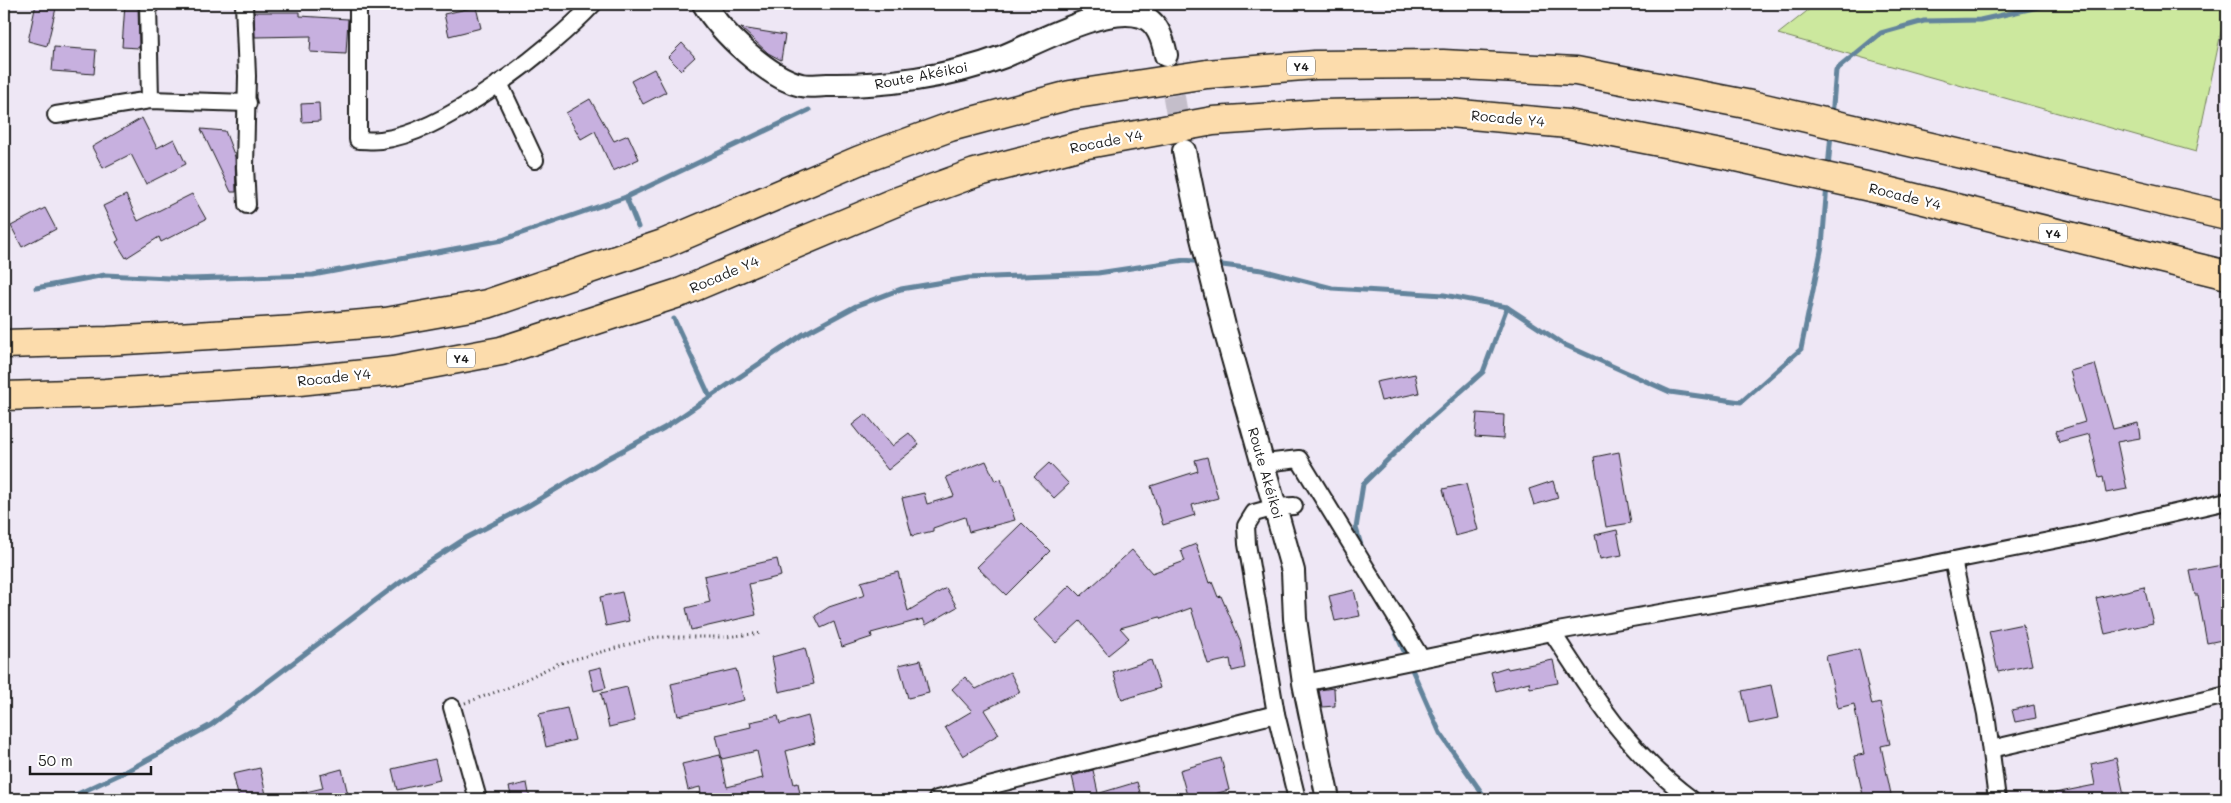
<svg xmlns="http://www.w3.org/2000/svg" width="2231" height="803" font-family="Mali,sans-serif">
	<rect width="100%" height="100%" fill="#eee7f5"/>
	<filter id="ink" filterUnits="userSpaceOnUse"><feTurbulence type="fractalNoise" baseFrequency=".02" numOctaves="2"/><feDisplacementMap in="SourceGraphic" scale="10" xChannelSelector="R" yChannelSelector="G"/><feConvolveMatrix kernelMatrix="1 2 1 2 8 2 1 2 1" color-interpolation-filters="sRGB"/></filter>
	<g filter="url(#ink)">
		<path fill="#cce89e" stroke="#74825d" d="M1816,4H2227L2196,152L1778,34Z"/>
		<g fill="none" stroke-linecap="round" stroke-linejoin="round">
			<g stroke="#63849c" stroke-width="5">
				<path d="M1832,117L1836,70L1881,33L1924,21L1980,20L2052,4"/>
				<path d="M1828,169L1831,133"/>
				<path d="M626,197L638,227"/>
				<path d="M1214,264L1262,270L1332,288L1444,295L1507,307L1563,344L1670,392L1741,402L1801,349L1822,246L1827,185"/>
				<path d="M36,288L105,275L190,279L313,275L502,240L626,197L809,110"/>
				<path d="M674,319L710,397"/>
				<path d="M1362,549L1356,528L1363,484L1421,427L1483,372L1507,307"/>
				<path d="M1392,624L1440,733L1486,799"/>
				<path d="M67,799L129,770L211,725L409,575L466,538L528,506L603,461L664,428L802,335L856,306L901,289L968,278L1098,273L1185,260L1201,262"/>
			</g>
		</g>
		<g fill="#c7b0df" stroke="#1c1c1c">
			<path d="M36,4H57L47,46L28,41Z"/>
			<path d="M125,4H138L139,48L122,47Z"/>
			<path d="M476,7L481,28L449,36L444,14Z"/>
			<path d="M254,12H300V16L348,19L346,54L310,52L311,36L255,37Z"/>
			<path d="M741,28L785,35L781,60L768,53Z"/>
			<path d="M682,43L695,57L681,70L668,57Z"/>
			<path d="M54,47L96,50L94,74L52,71Z"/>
			<path d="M654,69L666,92L643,104L631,81Z"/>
			<path d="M590,99L614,141L628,135L639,159L613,171L595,131L581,139L566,113Z"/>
			<path d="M319,103L320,121L302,122L301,104Z"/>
			<path d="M142,118L157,148L174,139L186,164L146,184L131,154L103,168L92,147Z"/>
			<path d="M201,129L225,131L235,157L236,192H231Z"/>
			<path d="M192,194L206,219L161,242L159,237L126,258L116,242L119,240L103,206L126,195L138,221Z"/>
			<path d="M45,208L56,229L22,247L11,226Z"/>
			<path d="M2095,364L2113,429L2138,423L2140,438L2117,442L2127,489L2106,493L2103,477L2099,478L2089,434L2059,442L2056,431L2085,422L2070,371Z"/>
			<path d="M1415,374L1419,393L1381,401L1376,382Z"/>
			<path d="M1477,413L1504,415L1503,439L1475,437Z"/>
			<path d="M866,414L892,446L909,433L919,445L888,470L852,425Z"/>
			<path d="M1619,452L1631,523L1606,527L1594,457Z"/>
			<path d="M1207,457L1218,498L1192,505L1195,515L1163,525L1151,486L1198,471L1195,460Z"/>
			<path d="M986,461L995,481L1001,479L1015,520L969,532L965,517L933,528V531L912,536L902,498L924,493L927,504L954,496L946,477Z"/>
			<path d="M1049,463L1069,484L1054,498L1034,477Z"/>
			<path d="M1553,481L1558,498L1534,505L1529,489Z"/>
			<path d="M1466,484L1478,530L1455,536L1443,489Z"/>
			<path d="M1022,523L1050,551L1006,595L977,567Z"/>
			<path d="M1617,530L1622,555L1600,559L1595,535Z"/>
			<path d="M1196,544L1209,583L1212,582L1218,597L1221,596L1240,640L1245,668L1232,671L1230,659L1208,664L1191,608L1161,619L1160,617L1120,628L1129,638L1108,655L1080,621L1056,643L1034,620L1070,585L1081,596L1132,550L1152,573L1185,561L1181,550Z"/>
			<path d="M777,559L781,576L749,584L756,615L691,630L686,608L710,602L704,576Z"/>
			<path d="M2227,564V639L2207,643L2198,595H2195L2190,571Z"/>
			<path d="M898,572L908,611L946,588L957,607L926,625L923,619L871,633L872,637L842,647L834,622L821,628L815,616L829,607L865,595L861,582Z"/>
			<path d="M2144,587L2153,623L2105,634L2096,598Z"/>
			<path d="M1354,590L1360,616L1335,621L1329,596Z"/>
			<path d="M622,592L629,621L606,626L600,597Z"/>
			<path d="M2023,624L2032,665L1998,672L1989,631Z"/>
			<path d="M805,648L814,684L779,692L772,657Z"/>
			<path d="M1859,649L1872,705L1880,703L1890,744L1881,746L1892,799H1864L1854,756L1864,754L1854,704L1838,708L1826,656Z"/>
			<path d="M921,660L929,693L908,698L899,665Z"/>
			<path d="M1151,660L1160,688L1122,700L1113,672Z"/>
			<path d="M1553,660L1558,683L1530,688L1529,682L1496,691L1491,672L1507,667L1508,669Z"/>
			<path d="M601,667L606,688L594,691L589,670Z"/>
			<path d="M736,669L744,700L678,716L671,684Z"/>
			<path d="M1010,672L1020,692L984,710L999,734L963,756L945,727L972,711L952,689L965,677L976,689Z"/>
			<path d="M1771,685L1778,718L1749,724L1742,691Z"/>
			<path d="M627,687L635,721L609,727L601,693Z"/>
			<path d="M1334,688L1335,706L1322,707L1319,690Z"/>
			<path d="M2034,705L2036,718L2015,722L2012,710Z"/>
			<path d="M567,708L575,740L546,747L539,714Z"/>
			<path d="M778,716L780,724L808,716L815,743L786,751L794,784L798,783L801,799H696V794L701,793L700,787L688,790L682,764L720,755L727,787L763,778L757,751L722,759L716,735L751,727L750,722Z"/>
			<path d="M1221,758L1229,790L1196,799H1188L1180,770Z"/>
			<path d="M2116,758L2125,799H2055V793L2095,785L2091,764Z"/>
			<path d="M435,759L440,780L397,790L392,769Z"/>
			<path d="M260,768L267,799H239L233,774Z"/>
			<path d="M342,769L349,799H297V794L323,788L320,775Z"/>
			<path d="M1093,770L1098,793L1077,798L1072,776Z"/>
			<path d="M1137,782L1142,799H1091L1090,796Z"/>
			<path d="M527,783L530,799H512L509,787Z"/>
		</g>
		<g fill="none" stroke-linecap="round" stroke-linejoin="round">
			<path stroke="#c4beca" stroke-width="22" stroke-dasharray="22 11" stroke-linecap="butt" d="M1168,63L1182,143"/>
			<g stroke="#1c1c1c" stroke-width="20">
				<g id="street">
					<path d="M148,4L150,100"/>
					<path d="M244,4L247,76L245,167L247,205"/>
					<path d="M358,4V140C366,140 374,141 381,140C444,133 550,50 593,4"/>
					<path d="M499,83L535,160"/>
					<path d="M56,115L150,100L248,103"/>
					<path d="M1264,463L1299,459L1421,658"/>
					<path d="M1953,560L1986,714L1997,799"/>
					<path d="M1552,632C1594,697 1628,752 1691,799"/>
					<path d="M1304,683L1552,632L1899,571L2079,535L2227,501"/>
					<path d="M452,707L478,799"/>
					<path d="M1276,714L1247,544L1246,526L1254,513L1276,507L1294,506"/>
					<path d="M1991,749L2227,695"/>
					<path d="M937,799L1276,714L1297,799"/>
				</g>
			</g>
			<g stroke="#1c1c1c" stroke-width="26">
				<g id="secondary">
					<path d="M704,4C720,31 768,78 801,85C809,87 819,85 827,85C883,86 950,77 1002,57C1037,43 1104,5 1141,16C1158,21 1163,41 1166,55"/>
					<path d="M1184,151L1201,234L1225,330L1293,571L1295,619L1304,683L1328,799"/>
				</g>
			</g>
			<g stroke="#1c1c1c" stroke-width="31">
				<g id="highway">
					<path d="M4,344L108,341L296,330L386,322L487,304L663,244L860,160L950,127L1070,95L1207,74L1315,65L1443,64L1576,71L1751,105L2227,216"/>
					<path d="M4,396L105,393L299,381L393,371L501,351L682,292L893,203L975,173L1082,145L1213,121L1319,114L1439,112L1568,124L1736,157L1879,189L2227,275"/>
				</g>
			</g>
			<path stroke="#1c1c1c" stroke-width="3" stroke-dasharray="1 4" stroke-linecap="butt" d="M465,703L510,687L557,664L656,637H725L763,633"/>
			<use href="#street" stroke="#fff" stroke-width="16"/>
			<use href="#secondary" stroke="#fff" stroke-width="22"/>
			<use href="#highway" stroke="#fcdcac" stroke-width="28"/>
		</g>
	</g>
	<g text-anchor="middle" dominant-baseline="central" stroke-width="4.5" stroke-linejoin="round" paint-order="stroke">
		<g fill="#fff" stroke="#606060" stroke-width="1">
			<rect x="1287" y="56.5" width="28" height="19" rx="4"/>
			<rect x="2039" y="223.5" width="28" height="19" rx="4"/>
			<rect x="447" y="348.5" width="28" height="19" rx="4"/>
		</g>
		<g font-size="12" font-weight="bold" fill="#1c1c1c">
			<text x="1301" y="66">Y4</text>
			<text x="2053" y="233">Y4</text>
			<text x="461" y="358">Y4</text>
		</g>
		<g font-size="14" fill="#1c1c1c" stroke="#fff">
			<text transform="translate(921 75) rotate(-11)">Route Akéikoi</text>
			<text transform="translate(1508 118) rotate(5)">Rocade Y4</text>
			<text transform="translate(1106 141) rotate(-11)">Rocade Y4</text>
			<text transform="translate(1905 196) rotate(14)">Rocade Y4</text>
			<text transform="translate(724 274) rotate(-23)">Rocade Y4</text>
			<text transform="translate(334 377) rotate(-6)">Rocade Y4</text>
			<text transform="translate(1266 473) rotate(74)">Route Akéikoi</text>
		</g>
	</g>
	<rect width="2231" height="803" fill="none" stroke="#fff" stroke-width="20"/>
	<rect x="10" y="10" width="2211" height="783" fill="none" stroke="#1c1c1c" stroke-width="2" filter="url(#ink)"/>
	<path d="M30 766v8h121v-8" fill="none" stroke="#1c1c1c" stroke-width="2.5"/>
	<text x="38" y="766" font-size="15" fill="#1c1c1c" stroke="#ffffff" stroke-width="4" paint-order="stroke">50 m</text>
</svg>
